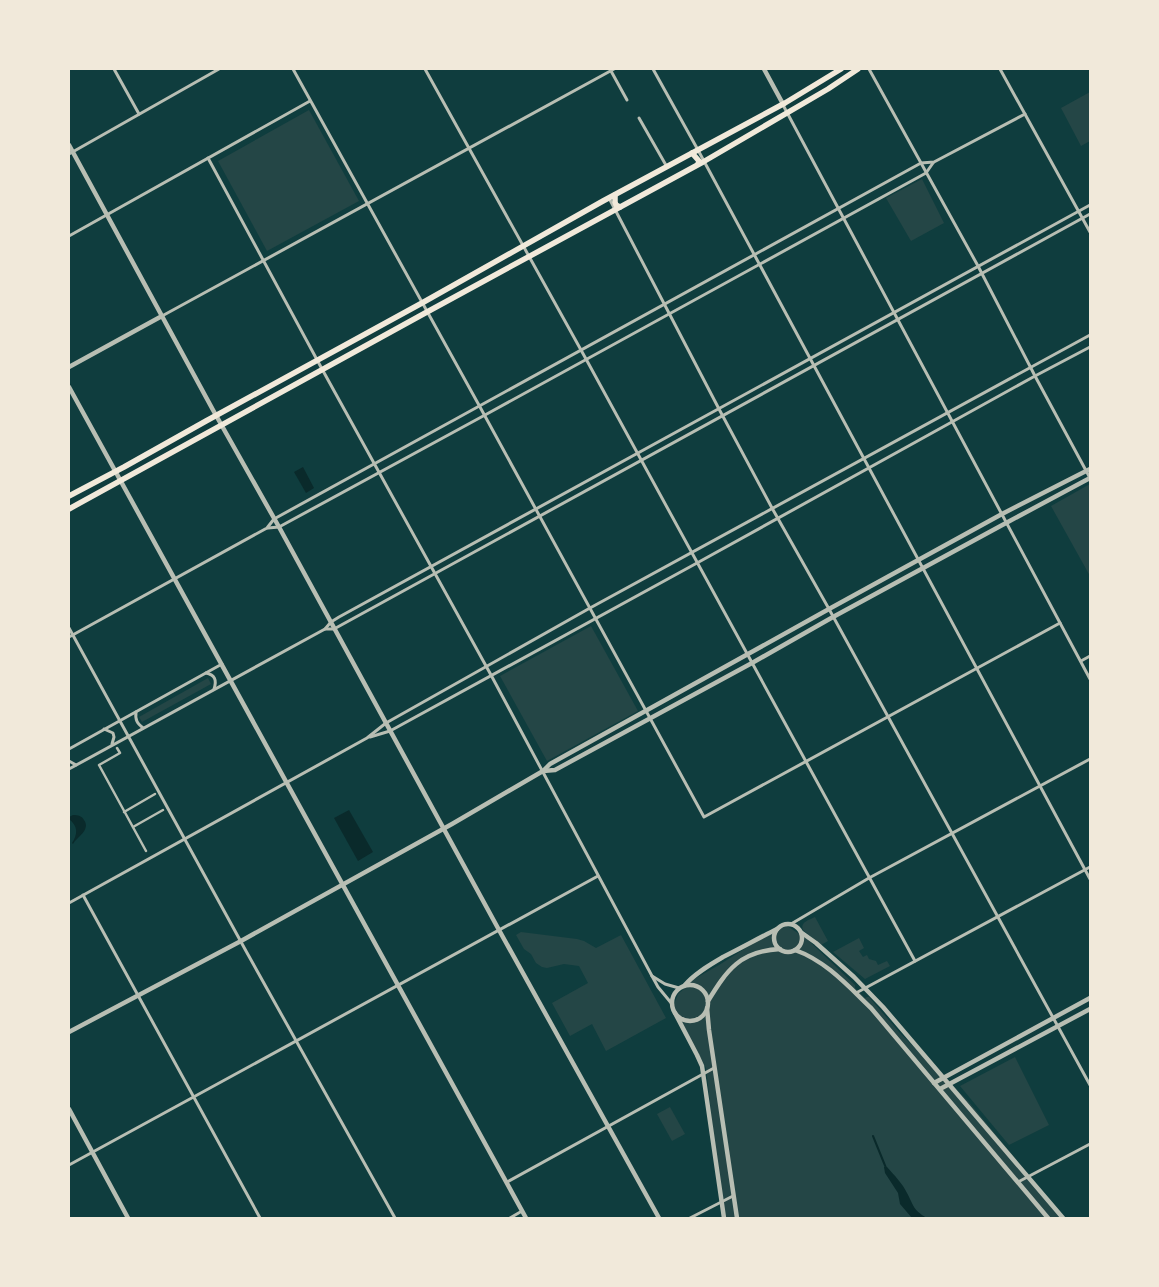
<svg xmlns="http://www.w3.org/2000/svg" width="1159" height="1287" font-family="'Work Sans',sans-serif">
	<rect width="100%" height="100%" fill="#0f3d3e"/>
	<g fill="#244646">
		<path d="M1090,92V141L1081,146L1061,108Z"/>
		<path d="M309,110L359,201L267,251L218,161Z"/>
		<path d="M922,179L944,223L911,241L886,198Z"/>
		<path d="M1090,484V576L1051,506Z"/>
		<path d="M591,626L638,711L547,761L500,676Z"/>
		<path d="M208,678L211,684L142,722L139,717Z"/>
		<path d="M815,917L828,941L821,945L803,930C800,922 809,920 815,917Z"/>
		<path d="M784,924L807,939L855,985V988L865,998L867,997H869L900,1033L969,1102L1064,1218H723L706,1068L673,1007L678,994L691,983L689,982L719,965Z"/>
		<path d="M521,932L577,939L584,941L596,948L621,935L666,1018L606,1051L592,1024L570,1036L552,1003L588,983L579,966L564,964L547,968L542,967L536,963L531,954L524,949L516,935Z"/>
		<path d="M859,938L864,948L859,951L863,957L867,955L869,959L876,961L878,965L887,961L890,966L865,979L833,952Z"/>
		<path d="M1015,1057L1049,1125L1009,1145L960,1086Z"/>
		<path d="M670,1107L685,1134L672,1141L657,1114Z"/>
	</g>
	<g fill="#0a2a2b">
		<path d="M303,467L314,488L306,493L294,472Z"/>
		<path d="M349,810L373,852L358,861L334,818Z"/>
		<path d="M73,815C78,815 82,816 84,820C91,830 77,837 73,844L72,843C78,834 78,826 69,819V817Z"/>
		<path d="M884,1167H887C894,1175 903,1184 907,1193C914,1206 913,1210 927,1218H912L900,1204L898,1193L885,1173Z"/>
	</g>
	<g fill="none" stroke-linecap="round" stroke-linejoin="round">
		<path stroke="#0a2a2b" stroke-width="2" d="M873,1136L886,1168"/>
		<g stroke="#b8beb3" stroke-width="2.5">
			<path d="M117,748L120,753L99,765L146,851"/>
			<path d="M124,812L155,794"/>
			<path d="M133,827L163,810"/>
		</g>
		<g stroke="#b8beb3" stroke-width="3">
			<path d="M114,69L139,114"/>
			<path d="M293,69L480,407L704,817L1060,623"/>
			<path d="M425,69L586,359L915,961"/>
			<path d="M653,69L698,150L1090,879"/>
			<path d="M869,69L978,266L1035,376L1090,478"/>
			<path d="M1000,69L1090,232"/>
			<path d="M611,71L627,100"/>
			<path d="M783,105L1090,679"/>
			<path d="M639,118L667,167"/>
			<path d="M69,154L219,69"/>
			<path d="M208,158L322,369L491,675L652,976L658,987L672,1004"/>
			<path d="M609,198L719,409L772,508L829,609L1090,1085"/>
			<path d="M69,236L310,101"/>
			<path d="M162,316L614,69"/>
			<path d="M268,528L279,527L485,415L926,173L933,163"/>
			<path d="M69,628L246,951L395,1218"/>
			<path d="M325,629H334L1090,214"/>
			<path d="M69,637L267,528L274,519L921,163L934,162L1025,114"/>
			<path d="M1081,661L1090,656"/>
			<path d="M206,673C215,675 217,680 214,689"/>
			<path d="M136,712C135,720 137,723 143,728"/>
			<path d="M104,729L113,733L114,737L112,744"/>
			<path d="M370,737L390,731L697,563L1035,376L1090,347"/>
			<path d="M69,749L222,664"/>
			<path d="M69,761L76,765"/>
			<path d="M69,769L325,629L331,622L339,617L1090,205"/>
			<path d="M83,895L260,1218"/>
			<path d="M69,903L367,738L386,723L590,608L1090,335"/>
			<path d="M791,924L869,878L1090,759"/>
			<path d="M652,976L665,984L679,988"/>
			<path d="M856,993L1090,867"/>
			<path d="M69,1165L598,876"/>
			<path d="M507,1182L714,1068"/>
			<path d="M1018,1182L1090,1144"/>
			<path d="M510,1218L522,1211"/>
			<path d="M690,1218L733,1196"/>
		</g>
		<g stroke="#b8beb3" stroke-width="4.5">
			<path d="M764,69L783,104"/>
			<path d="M69,145L213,410L279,527L499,930L659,1218"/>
			<path d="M69,367L162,316"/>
			<path d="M69,387L526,1218"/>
			<path d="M543,771L555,770L752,663L833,617L1006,523L1090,478"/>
			<circle cx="788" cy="938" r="14"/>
			<path d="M802,933L816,943L854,977L883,1007L1063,1218"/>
			<path d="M795,950C826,961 848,986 871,1008L1048,1218"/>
			<circle cx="690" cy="1003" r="18"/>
			<path d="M685,985C695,973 710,965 723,957C741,948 759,938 777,929"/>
			<path d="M708,1001C727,970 740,951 780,949"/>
			<path d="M707,1008L709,1030L737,1218"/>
			<path d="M675,1013L697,1055L702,1066L724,1218"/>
			<path d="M69,1032L241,941L452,824L543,771L550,764L829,609L1002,514L1090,469"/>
			<path d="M934,1083L1090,998"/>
			<path d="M940,1089L1090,1009"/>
			<path d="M69,1109L128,1218"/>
		</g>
		<g stroke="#f1e9da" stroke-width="5.5">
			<path d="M692,153L699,161L698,164"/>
			<path d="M615,195V202L616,205L620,207"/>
			<path d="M69,496L124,467L206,421L422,303L603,201L785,103L841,69"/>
			<path d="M69,509L427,312L703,162L828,89L858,69"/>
		</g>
	</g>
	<rect width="1159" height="1287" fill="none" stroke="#f1e9da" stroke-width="140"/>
</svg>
